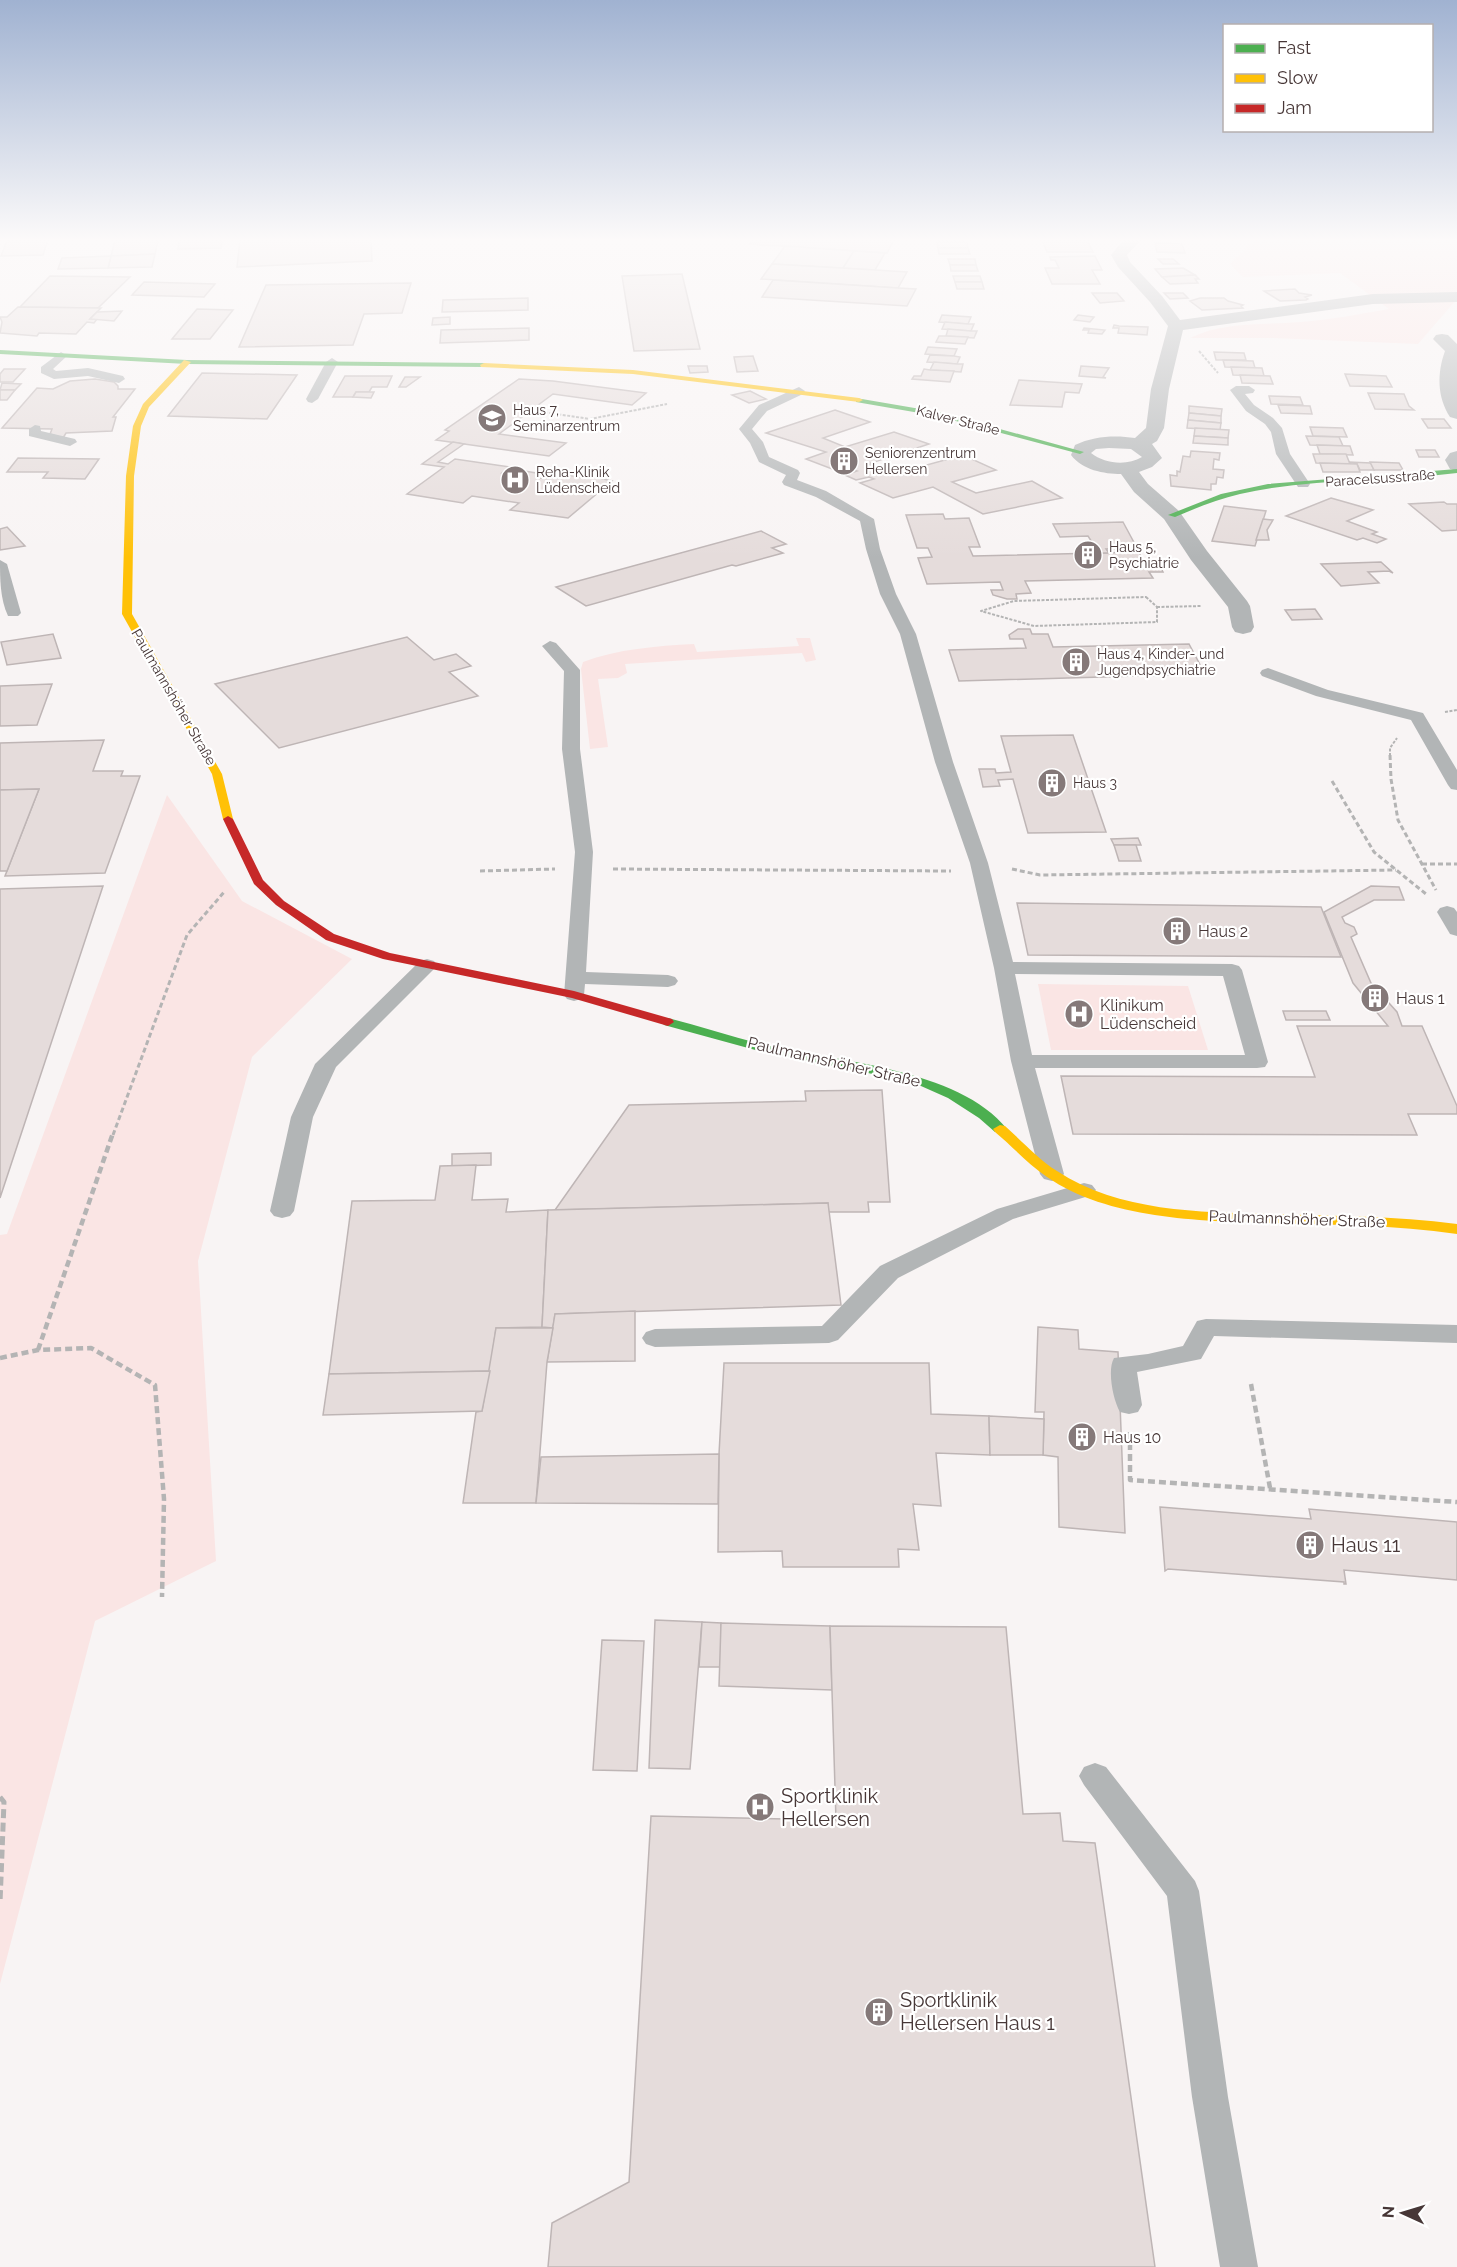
<svg xmlns="http://www.w3.org/2000/svg" width="1457" height="2267" font-family="Raleway,sans-serif">
	<rect width="100%" height="100%" fill="#f8f4f4"/>
	<g fill="#fae5e4">
		<path d="M1254,240H1457V299L1418,344L1273,338H1190C1224,321 1264,325 1301,322C1330,320 1360,314 1389,309L1340,273L1243,277L1230,264Z"/>
		<path d="M796,638H810L816,660L806,662L802,653L625,664L627,673L618,678L598,679L608,747L590,749L581,669L583,662C618,649 656,646 694,644L697,652L799,646Z"/>
		<path d="M167,795L242,901L352,959L252,1057L198,1261L216,1561L95,1621L0,1984V1235L7,1234Z"/>
		<path d="M1038,984L1188,986L1208,1050H1051Z"/>
	</g>
	<g fill="#e5dcdb" stroke="#beb5b5" stroke-width="1.5">
		<path d="M48,240L43,255L1,256L7,241Z"/>
		<path d="M115,240H158L155,254L111,256Z"/>
		<path d="M179,240H222L221,248L178,249Z"/>
		<path d="M240,240H371L372,261L237,267Z"/>
		<path d="M752,240H894L887,253L749,244Z"/>
		<path d="M1042,240H1087L1093,252H1047Z"/>
		<path d="M937,241L967,242L968,248H938Z"/>
		<path d="M1155,243L1182,244L1185,253L1157,252Z"/>
		<path d="M785,246L854,251L843,268L772,264Z"/>
		<path d="M938,248H968L970,254H939Z"/>
		<path d="M854,251L885,253L875,270L843,268Z"/>
		<path d="M155,254L152,267L108,268L111,256Z"/>
		<path d="M111,256L108,268L58,269L62,258Z"/>
		<path d="M1095,256L1102,270H1092L1100,284H1052L1045,268H1059L1055,260H1051L1050,257Z"/>
		<path d="M948,259H975L976,265H950Z"/>
		<path d="M1158,259H1173L1179,264H1163Z"/>
		<path d="M772,264L875,270L907,272L898,288L761,279Z"/>
		<path d="M950,265H976L978,271H951Z"/>
		<path d="M1183,268L1195,275L1162,277L1155,269Z"/>
		<path d="M682,274L700,349L634,351L622,276Z"/>
		<path d="M1195,275L1199,279H1195L1198,283L1170,284L1162,277Z"/>
		<path d="M50,276L130,277L98,308L20,307Z"/>
		<path d="M953,276H980L982,282H955Z"/>
		<path d="M773,280L898,288L916,289L907,306L762,297Z"/>
		<path d="M144,282L215,284L204,297L132,295Z"/>
		<path d="M955,282H982L984,289H957Z"/>
		<path d="M411,283L402,313L364,314L353,345L239,347L266,285Z"/>
		<path d="M1295,289L1299,293L1312,295L1305,297L1308,299L1306,300L1280,301L1264,291Z"/>
		<path d="M1092,293H1117L1124,301L1100,303Z"/>
		<path d="M1164,293H1183L1188,298L1170,299Z"/>
		<path d="M528,298V310L442,312L443,300Z"/>
		<path d="M1200,298H1224L1228,301L1243,305L1241,306L1243,308L1202,310L1190,301Z"/>
		<path d="M18,307L98,308H101L90,319H97L94,323L87,322L76,334L39,333L37,336L0,333L2,322L0,317H7Z"/>
		<path d="M197,309L233,310L210,339H172Z"/>
		<path d="M122,311L114,321L90,319L97,312Z"/>
		<path d="M942,315L971,317L968,324L939,322Z"/>
		<path d="M1078,315L1094,317L1090,322L1074,320Z"/>
		<path d="M450,317V324L432,325L433,318Z"/>
		<path d="M945,322L968,324H974L971,331L942,329Z"/>
		<path d="M1114,325L1119,326L1148,327L1147,335L1118,333L1119,328H1113Z"/>
		<path d="M529,328V340L440,343L441,330Z"/>
		<path d="M1084,328L1105,330L1102,334L1088,333L1089,330H1083Z"/>
		<path d="M948,329L971,331H977L974,338L946,336Z"/>
		<path d="M939,336H946L968,337L965,344L936,342Z"/>
		<path d="M928,347L957,349L954,356L925,354Z"/>
		<path d="M1214,352L1244,353L1246,360H1216Z"/>
		<path d="M930,355L954,356L960,357L957,364L927,362Z"/>
		<path d="M753,356L758,371L737,372L734,357Z"/>
		<path d="M1223,360L1253,361L1255,368L1225,367Z"/>
		<path d="M934,362L957,364H963L961,372L930,370Z"/>
		<path d="M688,366H707L708,372L690,373Z"/>
		<path d="M1081,366L1109,368L1103,377L1106,378L1079,376Z"/>
		<path d="M1231,367L1262,368L1264,376L1233,375Z"/>
		<path d="M4,369H25L13,382H0V374Z"/>
		<path d="M924,369L930,370L954,371L950,382L912,379L914,376H921Z"/>
		<path d="M202,373L297,375L267,419L168,416Z"/>
		<path d="M1345,374L1386,376L1392,387L1350,386Z"/>
		<path d="M1240,375L1270,376L1273,384L1242,383Z"/>
		<path d="M345,376H392L387,387H372L369,392H356L353,397H333Z"/>
		<path d="M405,377H420L406,387H399Z"/>
		<path d="M95,379L114,382L118,386V389H135L113,417H116L112,431L66,433L63,438L50,434L52,429L2,428L37,388L53,389L70,381Z"/>
		<path d="M519,379L553,381L646,393L632,405L553,394L499,434L566,443L549,456L436,440L449,431L445,430Z"/>
		<path d="M1019,380L1082,384L1079,393L1065,392L1062,407L1010,405Z"/>
		<path d="M2,383L21,384L15,390H0Z"/>
		<path d="M0,390H15L7,400H0Z"/>
		<path d="M750,391L766,399L749,403L732,395Z"/>
		<path d="M356,392H374L371,398L353,397Z"/>
		<path d="M1368,393L1404,394L1409,406L1414,410L1375,409Z"/>
		<path d="M1269,396L1300,397L1303,405L1271,404Z"/>
		<path d="M1278,405L1310,406L1312,414L1281,413Z"/>
		<path d="M1189,406L1222,409L1221,416L1189,413Z"/>
		<path d="M835,410L870,422L823,438L845,447L894,432L929,444L868,464L894,474L963,455L996,470L952,482L976,493L1032,481L1062,498L983,514L933,487L893,498L860,483L874,479L869,477L856,480L845,475L857,471L852,469L840,472L806,459L826,452L766,433Z"/>
		<path d="M1189,413L1221,416V423L1188,420Z"/>
		<path d="M1422,419H1444L1451,428H1428Z"/>
		<path d="M1188,420L1221,423L1220,430L1187,428Z"/>
		<path d="M1310,427L1343,428L1347,437L1313,436Z"/>
		<path d="M1195,428L1229,430L1228,438L1194,436Z"/>
		<path d="M1194,436L1228,438V445L1193,443Z"/>
		<path d="M1306,436L1339,437L1343,446L1310,445Z"/>
		<path d="M453,442L464,444L438,462L448,464L455,459L510,467L502,473L514,474L519,470L542,474L537,478L549,479L556,473L579,477L582,474L612,481L568,518L510,510L519,503L472,496L463,503L407,494L444,467L422,464Z"/>
		<path d="M1317,445L1350,446L1353,455L1320,454Z"/>
		<path d="M1416,450H1435L1439,457H1419Z"/>
		<path d="M1191,451L1220,453L1219,460L1214,459L1213,469L1224,470L1223,478L1217,477L1216,484H1211V490L1171,486L1170,475L1177,476V471L1180,472L1183,456L1190,457Z"/>
		<path d="M1313,454H1346L1350,464L1316,463Z"/>
		<path d="M18,458L99,459L85,479L43,478L48,472H7Z"/>
		<path d="M1349,462L1371,463L1374,470H1360L1357,464Z"/>
		<path d="M1370,462L1399,463L1403,470H1374Z"/>
		<path d="M1320,463L1357,464L1360,472H1323Z"/>
		<path d="M1331,498L1373,510L1347,521L1377,532L1372,534L1386,539L1377,543L1363,538L1357,540L1286,516Z"/>
		<path d="M1444,502L1447,504H1457V530L1442,531L1409,504Z"/>
		<path d="M1224,506L1266,511L1255,546L1212,541Z"/>
		<path d="M943,514L945,519L969,518L980,547H969L973,556L1139,552L1144,563L1158,562L1163,572H1149L1153,578L1025,581L1031,593L1016,594L1017,599H1007L993,595L991,590H1003L1000,582L927,584L918,558L932,557L928,548H917L906,515Z"/>
		<path d="M1263,519L1273,520L1267,530L1269,540H1256Z"/>
		<path d="M1123,522L1137,548L1106,549L1109,553H1099L1088,536L1060,537L1053,524Z"/>
		<path d="M7,527L25,546L0,550V529Z"/>
		<path d="M761,531L786,544L772,548L783,553L736,566L732,565L586,606L556,587Z"/>
		<path d="M1381,562L1393,573L1389,571L1368,572L1379,583L1341,586L1321,564Z"/>
		<path d="M1315,609L1322,619L1292,620L1285,610Z"/>
		<path d="M1018,629H1030L1032,634H1048L1053,647L1189,644L1205,674L959,681L949,650L1026,648L1023,639H1010L1009,635Z"/>
		<path d="M53,634L61,658L7,665L1,642Z"/>
		<path d="M407,637L434,660L456,654L471,666L449,672L478,696L279,748L215,684Z"/>
		<path d="M52,684L37,725L0,726V686Z"/>
		<path d="M1073,735L1106,832L1028,833L1013,779L998,780L1000,786L983,787L979,769H995L996,773L1011,772L1001,736Z"/>
		<path d="M104,740L93,771H123L121,776H140L105,873L5,876L39,789L0,790V743Z"/>
		<path d="M39,789L7,871H0V790Z"/>
		<path d="M1138,838L1141,845H1114L1111,839Z"/>
		<path d="M1114,845H1136L1141,861H1119Z"/>
		<path d="M103,886L0,1198V889Z"/>
		<path d="M1371,886L1399,887L1404,900H1374L1342,917L1345,923L1354,927L1357,934L1351,937L1371,983L1397,1012L1402,1026H1422L1457,1106V1114H1408L1417,1135L1073,1134L1061,1076L1315,1077L1297,1026H1388L1353,983L1324,912Z"/>
		<path d="M1017,903L1321,907L1341,957L1028,955Z"/>
		<path d="M1283,1011H1326L1330,1020H1286Z"/>
		<path d="M882,1090L890,1202H868L869,1212H828V1203L555,1210L629,1105L806,1101L805,1091Z"/>
		<path d="M491,1153V1165L452,1166V1154Z"/>
		<path d="M476,1165L472,1200L508,1199L506,1212L548,1210L542,1327L496,1328L490,1371L329,1374L352,1201L435,1200L440,1166Z"/>
		<path d="M828,1203L841,1305L555,1314L553,1328L542,1327L548,1210Z"/>
		<path d="M635,1311V1361L547,1362L555,1314Z"/>
		<path d="M1038,1327L1078,1330L1079,1349L1118,1352L1125,1533L1059,1527L1058,1457L1043,1455L1044,1412H1035Z"/>
		<path d="M496,1328H553L547,1362L536,1503H463L476,1412L482,1411Z"/>
		<path d="M724,1363H929L931,1414L989,1416L990,1455L936,1453L941,1506L913,1504L919,1550L898,1549L899,1567H783L782,1551L718,1552L719,1454Z"/>
		<path d="M490,1371L482,1411L323,1415L329,1374Z"/>
		<path d="M989,1416L1044,1419L1043,1455H990Z"/>
		<path d="M719,1454L718,1504L536,1503L541,1457Z"/>
		<path d="M1160,1507L1311,1519L1309,1509L1457,1522V1580L1344,1570L1346,1584H1344V1582L1168,1569L1165,1571Z"/>
		<path d="M655,1620L702,1622L690,1769L649,1768Z"/>
		<path d="M702,1622L721,1623V1667H699Z"/>
		<path d="M721,1623L830,1626L832,1690L719,1686Z"/>
		<path d="M830,1626L1006,1627L1023,1814L1060,1813L1063,1841L1095,1843L1155,2267H548L552,2223L629,2182L651,1816L836,1820Z"/>
		<path d="M602,1640L644,1641L637,1771L593,1770Z"/>
	</g>
	<g fill="none" stroke-linecap="round" stroke-linejoin="round">
		<g stroke="#b4b4b4" stroke-width="2" stroke-dasharray="3 1.5" stroke-linecap="butt">
			<path d="M1199,351L1218,373"/>
			<path d="M536,411L590,419L667,404"/>
			<path d="M1146,597L1157,607V622L1034,626L981,611L1014,601Z"/>
			<path d="M1157,607L1202,606"/>
			<path d="M1445,712L1457,710"/>
			<path d="M1390,756V748L1397,738"/>
		</g>
		<g stroke="#b4b4b4" stroke-width="3" stroke-dasharray="5 3" stroke-linecap="butt">
			<path d="M1390,755L1391,779L1398,820L1436,890"/>
			<path d="M1332,781L1374,852L1426,894"/>
			<path d="M1422,864H1457"/>
			<path d="M613,869L951,871"/>
			<path d="M1012,869L1040,875L1396,870"/>
			<path d="M480,871L555,869"/>
			<path d="M113,1135L187,935L225,891"/>
		</g>
		<g stroke="#b4b4b4" stroke-width="4.5" stroke-dasharray="7 4" stroke-linecap="butt">
			<path d="M38,1350L113,1133"/>
			<path d="M0,1358L38,1350L91,1348L155,1385L164,1499L162,1597"/>
			<path d="M1251,1384L1270,1488"/>
			<path d="M1130,1432V1480L1457,1502"/>
		</g>
		<path stroke="#b4b4b4" stroke-width="5" stroke-dasharray="9 4.5" stroke-linecap="butt" d="M0,1797L4,1802L0,1903"/>
		<g fill="#b2b5b6" fill-rule="evenodd">
			<path d="M61,352L67,356L53,369L56,371L88,368L123,376L125,379L119,383L88,376L54,379L41,373V367Z"/>
			<path d="M332,358L338,362L318,399L312,403L308,402L306,399L326,362Z"/>
			<path d="M1249,386L1255,390L1253,393L1245,394L1254,405L1273,418L1282,428L1290,454L1310,484L1308,487H1298L1276,454L1271,432L1265,424L1246,411L1230,390L1236,386Z"/>
			<path d="M799,387L805,391L803,394L767,411L752,429L763,442L769,457L798,470L800,473L797,480L826,491L874,519L880,549L896,594L916,634L953,762L988,863L1013,962L1232,964L1239,966L1242,970L1268,1062L1265,1067L1257,1068H1035L1064,1174L1060,1179L1052,1181L1044,1179L1040,1174L1011,1061L994,968L970,863L935,762L900,634L880,594L866,549L860,521L816,497L784,485L782,482L786,475L759,462L750,443L739,429L759,405ZM1015,974L1223,976L1245,1055H1032Z"/>
			<path d="M35,425L40,426L41,431L75,439L77,442L70,446L29,436V429Z"/>
			<path d="M0,560L7,564L21,613L18,616H8C0,599 0,579 0,560Z"/>
			<path d="M550,641L556,643L580,670V749L593,852L586,972L668,975L675,977L678,981L675,985L668,987L585,984L584,995L581,999L574,1001L567,999L564,995L575,852L562,749L564,671L542,646Z"/>
			<path d="M1268,668L1328,690L1423,713L1457,770V790L1451,789L1448,785L1411,720L1316,696L1262,676L1260,673L1262,670Z"/>
			<path d="M1447,906L1454,908L1457,912V936L1450,934L1437,912L1440,908Z"/>
			<path d="M427,959L434,961L437,965L434,969L336,1067L313,1117L294,1211L290,1216L282,1218L274,1216L270,1211L291,1117L315,1064L420,961Z"/>
			<path d="M1084,1183L1092,1185L1096,1190L1092,1195L1013,1219L898,1278L838,1340L829,1343L655,1347L646,1344L642,1338L646,1332L655,1329L822,1326L880,1266L997,1209Z"/>
			<path d="M1206,1319L1457,1325V1343L1214,1336L1201,1359L1137,1372L1142,1405L1138,1412L1129,1414L1120,1412C1113,1400 1107,1370 1114,1358L1148,1354L1183,1346L1197,1321Z"/>
			<path d="M1095,1763L1106,1767L1195,1881L1199,1891L1228,2097L1258,2267H1220L1192,2097L1167,1896L1084,1785L1079,1776L1084,1767Z"/>
		</g>
		<g fill="#b2b5b6" fill-rule="evenodd">
			<path d="M1141,240L1127,255L1130,262L1162,296L1180,320L1373,294L1457,292V302L1373,304L1183,330L1169,389L1164,428L1157,441L1152,444L1162,458L1152,467L1139,472L1148,484L1179,511L1207,551L1247,601L1250,606L1254,627L1251,632L1243,634L1235,632L1232,627L1228,607L1191,560L1164,519L1134,492L1121,474C1104,474 1082,470 1071,455L1075,445C1094,436 1115,435 1135,438L1146,428L1151,389L1168,326L1150,302L1118,267L1111,255L1123,240ZM1109,448L1131,449L1142,457C1127,466 1105,464 1091,453L1096,449Z"/>
			<path d="M1442,334L1448,335L1457,344V419L1450,417C1437,397 1437,373 1445,351L1433,339L1436,335Z"/>
			<path d="M1457,451V471L1450,469L1445,460L1450,453Z"/>
		</g>
		<g fill="#4caf50" fill-rule="evenodd">
			<path d="M0,350L187,360L484,363L488,365L484,367L187,364L0,354Z"/>
			<path d="M856,398L938,412L1084,452L1080,454L937,416L856,402Z"/>
			<path d="M1457,469V473C1385,482 1311,478 1240,494C1218,499 1196,508 1175,517L1168,515L1221,494L1268,484Z"/>
			<path d="M668,1018C699,1026 730,1036 761,1044C832,1061 959,1068 1007,1129L1005,1132H995L979,1118L948,1098L912,1082L759,1051L664,1025L662,1022L664,1019Z"/>
		</g>
		<g fill="#ffc107" fill-rule="evenodd">
			<path d="M184,360L191,362L149,407L141,426L134,476L132,614L222,774L233,819L228,822L223,819L212,774L122,614L126,476L133,426L143,404Z"/>
			<path d="M484,363L633,370L859,398L863,400L859,402L633,374L481,367L480,365Z"/>
			<path d="M1000,1125L1005,1126C1022,1141 1038,1159 1057,1171C1119,1212 1199,1212 1270,1214C1332,1216 1395,1216 1457,1224V1234C1395,1225 1333,1225 1271,1223C1199,1221 1108,1219 1047,1177C1028,1164 1012,1146 995,1132L993,1129Z"/>
		</g>
		<path fill="#c62828" fill-rule="evenodd" d="M228,816L233,819L263,880L284,901L334,934L390,953L574,991L672,1019L674,1022L668,1026L572,998L383,959L326,940L276,905L254,884L223,819Z"/>
	</g>
	<linearGradient id="sky" x2="0" y2="1"><stop stop-color="#a0b2d1"/><stop offset="0.43" stop-color="#fcfafa"/><stop offset="1" stop-color="#fcfafa" stop-opacity="0"/></linearGradient>
	<rect width="1457" height="558" fill="url(#sky)"/>
	<defs>
		<g id="school-disc" transform="scale(1.5)"><circle r="9.5" fill="#857979" stroke="#fff"/><path d="M0-5L7-2L0 1L-7-2ZM-4 1L0 2.5L4 1V4Q0 6-4 4Z" fill="#fff"/></g>
		<g id="building-disc" transform="scale(1.5)"><circle r="9.5" fill="#857979" stroke="#fff"/><path d="M-4-6H4V6H1V3H-1V6H-4ZM-2.5-4.3h1.7v1.8h-1.7ZM.8-4.3h1.7v1.8H.8ZM-2.5-1h1.7V.8h-1.7ZM.8-1h1.7V.8H.8Z" fill="#fff"/></g>
		<g id="hospital-disc" transform="scale(1.5)"><circle r="9.5" fill="#857979" stroke="#fff"/><path d="M-5-5h3v3.5h4V-5h3V5h-3V1.5h-4V5h-3Z" fill="#fff"/></g>
	</defs>
	<g fill-rule="evenodd">
		<use href="#school-disc" x="492" y="418"/>
		<use href="#building-disc" x="844" y="461"/>
		<use href="#hospital-disc" x="515" y="480"/>
		<use href="#building-disc" x="1088" y="555"/>
		<use href="#building-disc" x="1076" y="662"/>
		<use href="#building-disc" x="1052" y="783"/>
		<use href="#building-disc" x="1177" y="931"/>
		<use href="#building-disc" x="1375" y="998"/>
		<use href="#hospital-disc" x="1079" y="1014"/>
		<use href="#building-disc" x="1082" y="1437"/>
		<use href="#building-disc" x="1310" y="1545"/>
		<use href="#hospital-disc" x="760" y="1807"/>
		<use href="#building-disc" x="879" y="2012"/>
	</g>
	<g text-anchor="middle" dominant-baseline="central" stroke-width="4.5" stroke-linejoin="round" paint-order="stroke">
		<g font-size="14" fill="#473737" stroke="#fff" text-anchor="start">
			<text x="513" y="410">Haus 7,<tspan x="513" dy="16">Seminarzentrum</tspan></text>
			<text x="865" y="453">Seniorenzentrum<tspan x="865" dy="16">Hellersen</tspan></text>
			<text x="536" y="472">Reha-Klinik<tspan x="536" dy="16">Lüdenscheid</tspan></text>
			<text x="1109" y="547">Haus 5,<tspan x="1109" dy="16">Psychiatrie</tspan></text>
			<text x="1097" y="654">Haus 4, Kinder- und<tspan x="1097" dy="16">Jugendpsychiatrie</tspan></text>
			<text x="1073" y="783">Haus 3</text>
		</g>
		<g font-size="14" fill="#473737" stroke="#fff">
			<text transform="translate(958 420) rotate(14)">Kalver Straße</text>
			<text transform="translate(1380 478) rotate(-4)">Paracelsusstraße</text>
			<text transform="translate(174 697) rotate(60)">Paulmannshöher Straße</text>
		</g>
		<g font-size="16" fill="#473737" stroke="#fff" text-anchor="start">
			<text x="1198" y="931">Haus 2</text>
			<text x="1396" y="998">Haus 1</text>
			<text x="1100" y="1005">Klinikum<tspan x="1100" dy="18">Lüdenscheid</tspan></text>
			<text x="1103" y="1437">Haus 10</text>
		</g>
		<g font-size="16" fill="#473737" stroke="#fff">
			<text transform="translate(834 1062) rotate(13)">Paulmannshöher Straße</text>
			<text transform="translate(1297 1219) rotate(2)">Paulmannshöher Straße</text>
		</g>
		<g font-size="20" fill="#473737" stroke="#fff" text-anchor="start">
			<text x="1331" y="1545">Haus 11</text>
			<text x="781" y="1796">Sportklinik<tspan x="781" dy="23">Hellersen</tspan></text>
			<text x="900" y="2000">Sportklinik<tspan x="900" dy="23">Hellersen Haus 1</tspan></text>
		</g>
	</g>
	<rect x="1223" y="24" width="210" height="108" fill="#ffffff" stroke="#b5afaf" stroke-width="1.5"/>
	<rect x="1235" y="44" width="30" height="9" fill="#4caf50" stroke="#b5afaf" stroke-width="1.5"/>
	<text x="1277" y="54" font-size="18" fill="#473737">Fast</text>
	<rect x="1235" y="74" width="30" height="9" fill="#ffc107" stroke="#b5afaf" stroke-width="1.5"/>
	<text x="1277" y="84" font-size="18" fill="#473737">Slow</text>
	<rect x="1235" y="104" width="30" height="9" fill="#c62828" stroke="#b5afaf" stroke-width="1.5"/>
	<text x="1277" y="114" font-size="18" fill="#473737">Jam</text>
	<g transform="translate(1403 2213) rotate(274)" stroke="#ffffff" stroke-width="4.5" paint-order="stroke">
	<path d="M0-4.5L10 22L0 15L-10 22Z" fill="#473737"/>
	<text y="-9" font-size="16" font-weight="bold" text-anchor="middle" fill="#473737">N</text>
	</g>
</svg>
